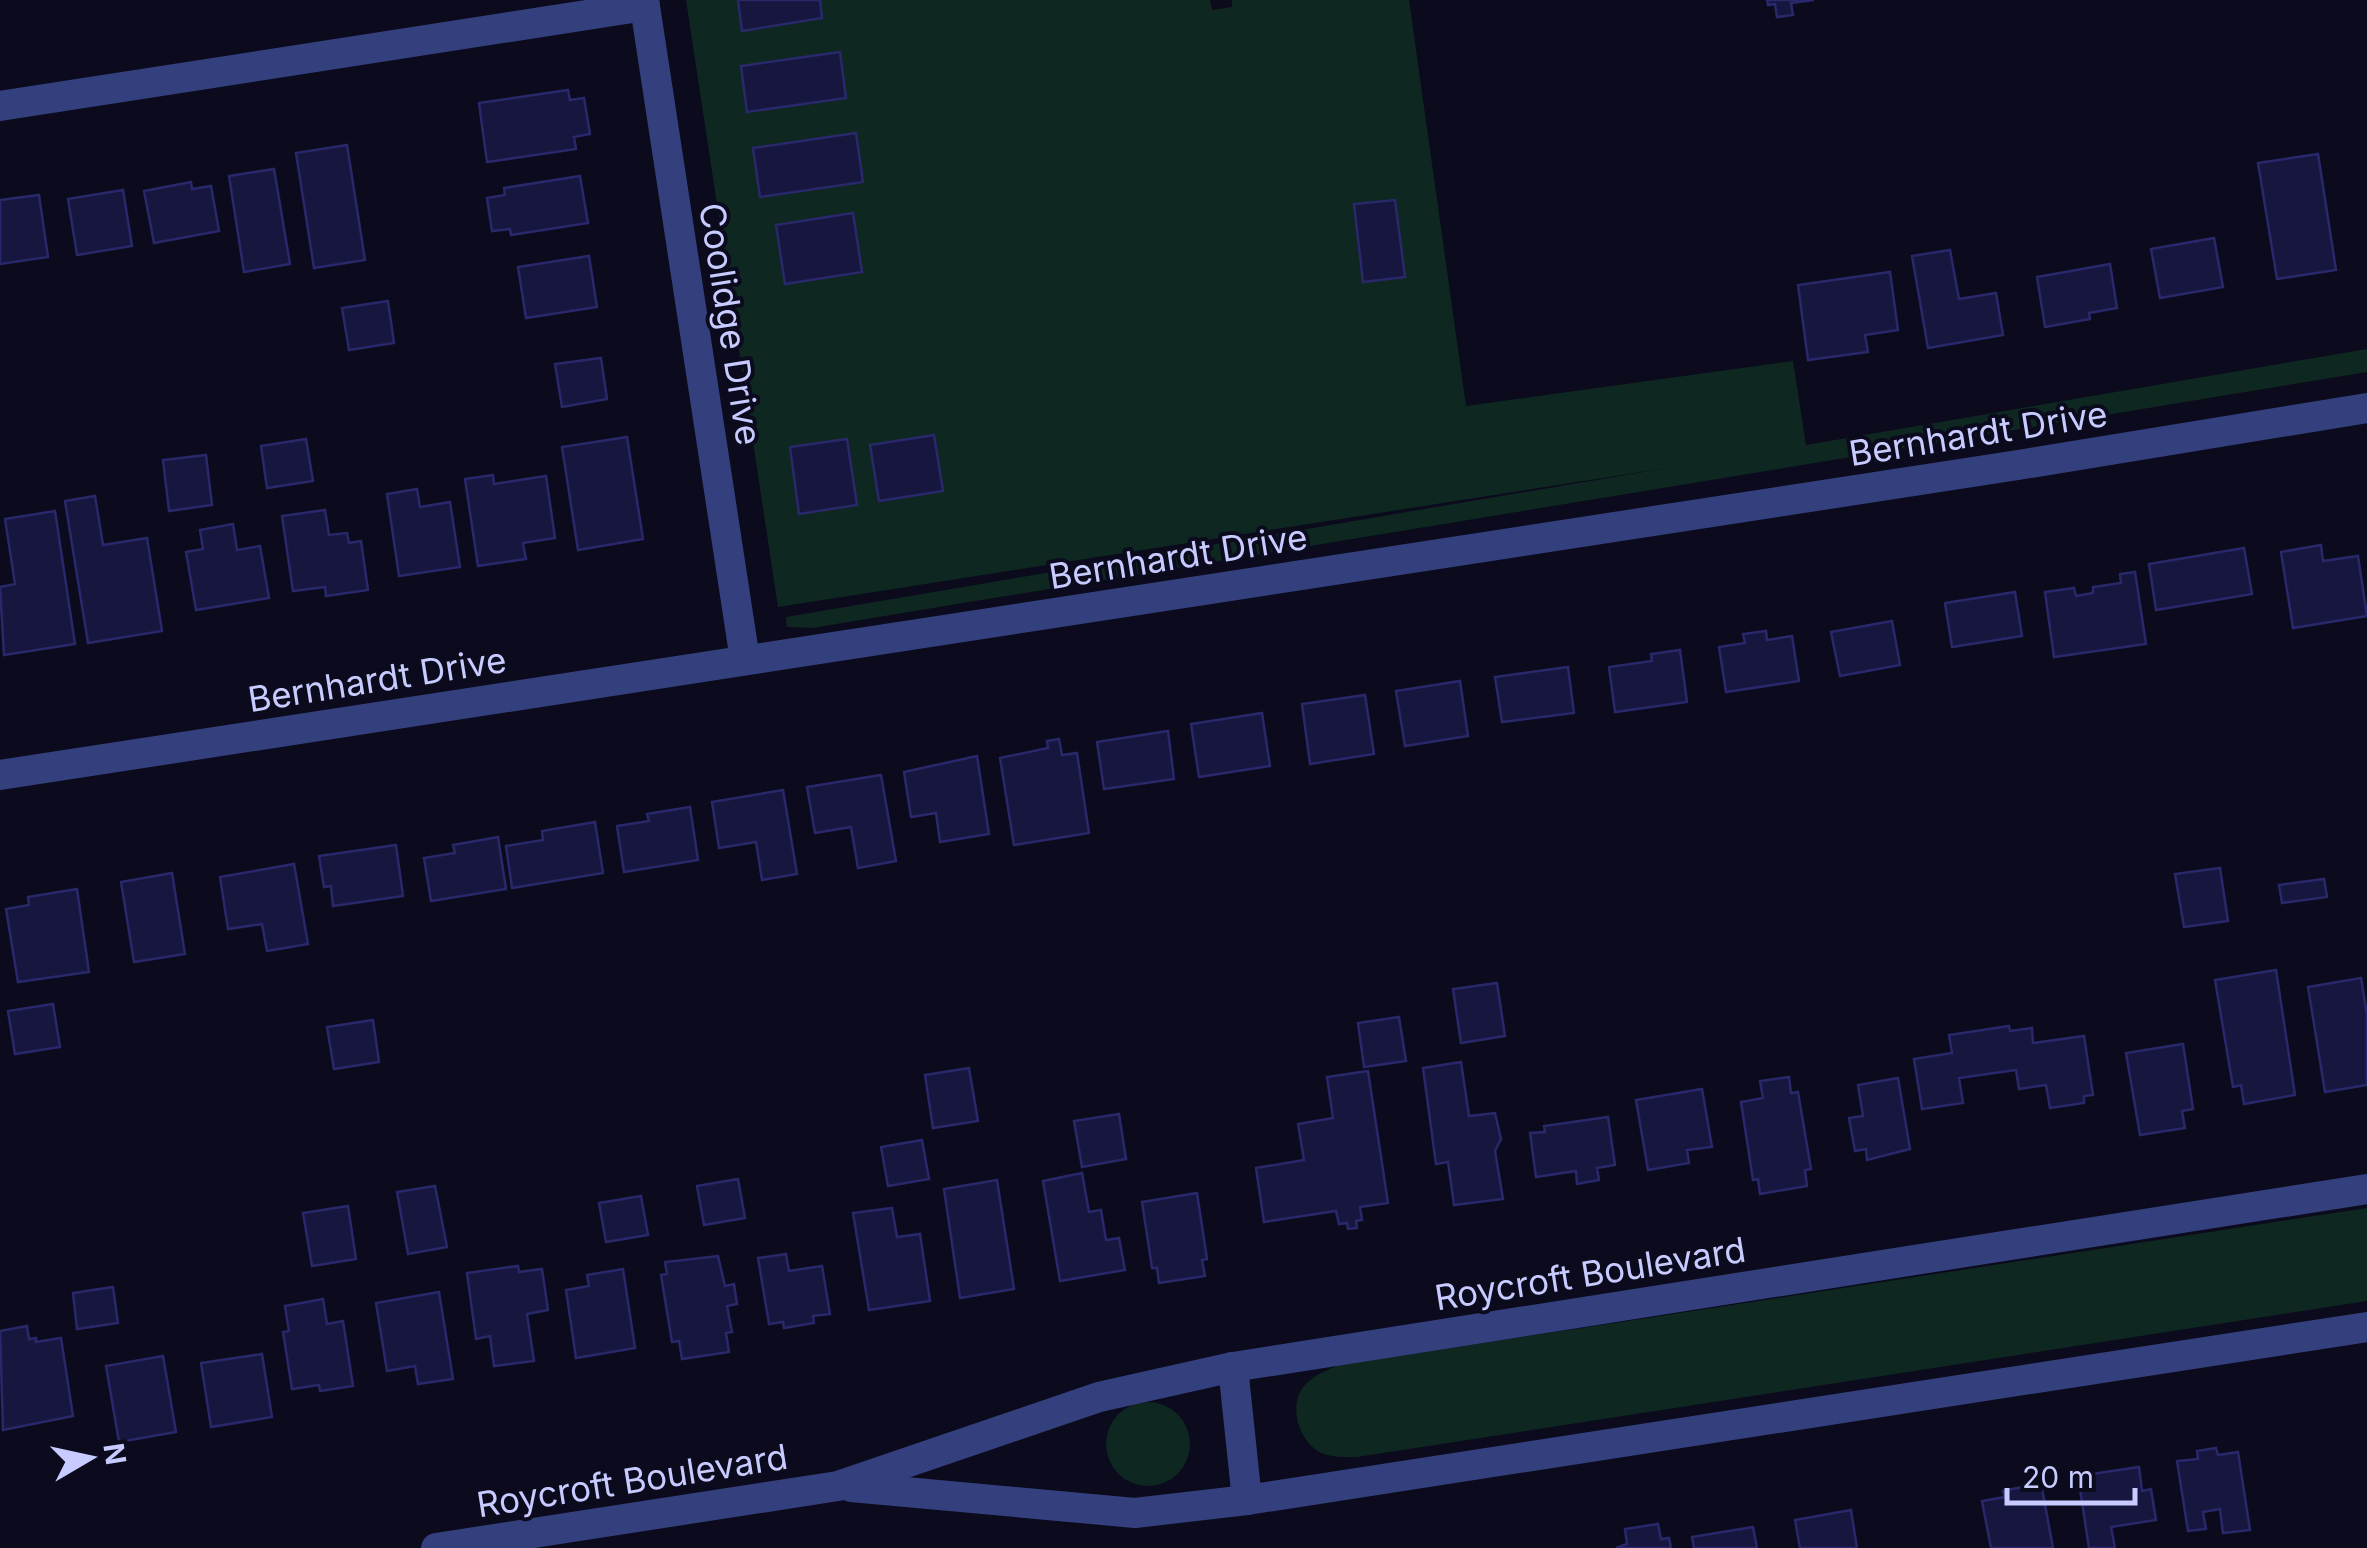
<svg xmlns="http://www.w3.org/2000/svg" width="2367" height="1548" font-family="Inter,sans-serif">
	<rect width="100%" height="100%" fill="#0b0b1d"/>
	<g fill="#0e2721">
		<path d="M686,0H1210L1212,10L1232,7V0H1409L1466,406L1793,361L1806,445L2367,349V372L812,628L787,627L786,617L1667,468L778,607Z"/>
		<path d="M2367,1208V1301L1357,1457C1346,1457 1335,1458 1324,1454C1300,1445 1287,1407 1304,1386C1314,1375 1325,1371 1339,1365Z"/>
		<circle cx="1148" cy="1444" r="42"/>
	</g>
	<g fill="#17163f" stroke="#28286b" stroke-width="2.5">
		<path d="M738,0H820L822,18L742,31Z"/>
		<path d="M1767,0H1814L1791,3L1793,15L1777,17L1775,4L1768,5Z"/>
		<path d="M840,52L846,98L747,112L741,66Z"/>
		<path d="M568,90L570,100L584,98L590,134L574,137L576,149L487,162L479,103Z"/>
		<path d="M856,133L863,182L760,197L753,148Z"/>
		<path d="M347,145L365,260L314,268L296,153Z"/>
		<path d="M2318,154L2336,270L2277,279L2258,163Z"/>
		<path d="M274,169L290,264L244,272L229,176Z"/>
		<path d="M580,176L588,223L511,235L510,229L492,231L487,198L505,195L504,188Z"/>
		<path d="M191,182L192,189L211,186L219,231L154,243L144,191Z"/>
		<path d="M123,190L132,246L77,255L68,199Z"/>
		<path d="M39,195L48,257L0,264V200Z"/>
		<path d="M1395,200L1405,277L1363,282L1354,204Z"/>
		<path d="M853,213L862,272L785,284L776,225Z"/>
		<path d="M2214,238L2223,287L2160,298L2151,249Z"/>
		<path d="M1950,250L1959,299L1996,293L2003,335L1928,348L1912,256Z"/>
		<path d="M589,256L597,307L526,318L518,267Z"/>
		<path d="M2110,264L2117,308L2089,313L2090,319L2045,327L2037,277Z"/>
		<path d="M1890,272L1898,330L1865,335L1868,352L1808,360L1798,285Z"/>
		<path d="M388,301L394,343L349,350L342,308Z"/>
		<path d="M601,358L607,399L562,407L555,364Z"/>
		<path d="M934,435L943,491L879,501L870,445Z"/>
		<path d="M627,437L643,539L578,550L562,447Z"/>
		<path d="M306,439L313,481L267,488L261,446Z"/>
		<path d="M847,439L857,505L799,514L790,447Z"/>
		<path d="M206,455L212,505L169,511L163,460Z"/>
		<path d="M493,475L494,484L546,476L555,538L523,543L526,559L478,566L465,479Z"/>
		<path d="M417,489L420,507L450,502L460,567L399,576L387,494Z"/>
		<path d="M95,496L103,545L147,538L162,631L88,643L65,501Z"/>
		<path d="M325,510L329,535L347,533L349,543L361,541L368,590L326,596L325,587L293,591L282,516Z"/>
		<path d="M55,511L75,644L4,655L0,587L15,584L5,519Z"/>
		<path d="M233,524L237,550L260,546L269,598L196,610L186,552L203,549L200,530Z"/>
		<path d="M2321,545L2323,561L2358,556L2367,616L2293,628L2281,552Z"/>
		<path d="M2244,548L2252,594L2156,610L2149,564Z"/>
		<path d="M2135,572L2146,644L2054,657L2045,592L2074,588L2076,596L2093,593V587L2121,583L2120,574Z"/>
		<path d="M2015,592L2022,636L1952,647L1945,603Z"/>
		<path d="M1892,621L1900,665L1840,676L1831,632Z"/>
		<path d="M1766,631L1767,640L1792,636L1799,681L1726,692L1719,647L1745,643L1743,634Z"/>
		<path d="M1680,650L1687,702L1615,712L1609,667L1652,661L1651,654Z"/>
		<path d="M1568,667L1574,713L1502,722L1495,677Z"/>
		<path d="M1460,681L1468,736L1405,746L1396,691Z"/>
		<path d="M1365,695L1374,754L1310,764L1302,704Z"/>
		<path d="M1262,713L1270,766L1199,777L1191,724Z"/>
		<path d="M1168,731L1174,779L1104,789L1097,742Z"/>
		<path d="M1059,739L1062,755L1077,753L1089,833L1014,845L1000,758L1048,748L1047,741Z"/>
		<path d="M977,756L989,834L940,842L936,813L911,817L904,772Z"/>
		<path d="M881,775L896,861L858,868L851,827L815,833L807,787Z"/>
		<path d="M783,790L797,874L762,880L756,842L719,848L712,802Z"/>
		<path d="M690,807L698,860L624,872L617,826L649,821L647,814Z"/>
		<path d="M595,822L603,873L512,888L506,846L543,840L542,831Z"/>
		<path d="M498,837L506,889L431,901L424,858L455,853L453,845Z"/>
		<path d="M396,845L403,896L333,906L331,886L324,887L319,856Z"/>
		<path d="M294,864L308,944L267,951L262,924L228,929L220,877Z"/>
		<path d="M2220,868L2228,921L2184,927L2175,874Z"/>
		<path d="M172,873L185,954L134,962L121,882Z"/>
		<path d="M2324,879L2327,897L2282,903L2279,885Z"/>
		<path d="M77,889L89,972L18,982L6,909L29,905L28,897Z"/>
		<path d="M2276,970L2295,1095L2244,1104L2241,1085L2233,1087L2215,980Z"/>
		<path d="M2361,978L2367,1015V1085L2325,1092L2308,987Z"/>
		<path d="M1497,983L1505,1036L1461,1043L1453,989Z"/>
		<path d="M53,1004L60,1047L15,1054L8,1011Z"/>
		<path d="M1399,1017L1406,1061L1364,1067L1358,1023Z"/>
		<path d="M373,1020L379,1062L334,1069L327,1027Z"/>
		<path d="M2009,1026L2010,1031L2032,1028L2033,1043L2084,1036L2093,1095L2084,1096V1103L2050,1108L2046,1085L2019,1089L2016,1070L1959,1078L1963,1103L1922,1109L1914,1059L1952,1053L1949,1035Z"/>
		<path d="M2183,1044L2193,1109L2182,1111L2185,1128L2140,1135L2126,1053Z"/>
		<path d="M1461,1062L1469,1116L1495,1113L1501,1139L1495,1151L1503,1199L1454,1205L1448,1162L1436,1164L1423,1068Z"/>
		<path d="M969,1068L978,1121L933,1128L925,1075Z"/>
		<path d="M1368,1071L1388,1203L1360,1207L1362,1220L1356,1221L1357,1228L1348,1229L1347,1223L1339,1224L1336,1211L1264,1222L1256,1168L1304,1160L1298,1124L1333,1118L1327,1077Z"/>
		<path d="M1789,1077L1791,1093L1798,1092L1811,1169L1805,1170L1807,1186L1760,1194L1758,1179L1753,1180L1741,1102L1763,1098L1760,1081Z"/>
		<path d="M1898,1078L1910,1149L1867,1160L1866,1149L1855,1151L1849,1118L1863,1116L1858,1085Z"/>
		<path d="M1702,1089L1712,1147L1687,1150L1689,1163L1648,1170L1636,1100Z"/>
		<path d="M1119,1114L1126,1159L1082,1167L1074,1121Z"/>
		<path d="M1608,1117L1615,1165L1597,1168L1599,1180L1577,1184L1576,1171L1536,1177L1530,1133L1545,1132L1544,1126Z"/>
		<path d="M922,1140L929,1179L888,1186L881,1147Z"/>
		<path d="M1082,1173L1089,1212L1101,1210L1106,1240L1119,1238L1125,1270L1060,1281L1043,1181Z"/>
		<path d="M738,1179L745,1218L704,1225L697,1186Z"/>
		<path d="M997,1180L1014,1289L960,1298L944,1189Z"/>
		<path d="M435,1186L447,1247L408,1254L397,1192Z"/>
		<path d="M1197,1193L1207,1259L1202,1260L1205,1276L1159,1283L1157,1268H1152L1142,1202Z"/>
		<path d="M641,1196L648,1235L606,1242L599,1203Z"/>
		<path d="M348,1206L356,1259L312,1266L303,1213Z"/>
		<path d="M892,1208L897,1237L920,1234L930,1301L869,1310L853,1213Z"/>
		<path d="M786,1254L789,1271L822,1266L830,1314L813,1316L814,1323L784,1328L783,1322L769,1324L758,1258Z"/>
		<path d="M718,1256L725,1286L734,1284L737,1304L727,1306L732,1332L726,1333L729,1352L682,1359L679,1341L672,1342L661,1275L667,1274L665,1262Z"/>
		<path d="M518,1266L519,1272L542,1269L548,1310L527,1314L534,1361L494,1366L490,1336L476,1339L467,1273Z"/>
		<path d="M623,1269L635,1348L576,1358L566,1290L589,1286L587,1275Z"/>
		<path d="M113,1287L118,1323L77,1329L73,1293Z"/>
		<path d="M439,1292L453,1379L418,1384L415,1366L387,1371L376,1303Z"/>
		<path d="M323,1299L327,1324L343,1321L353,1386L320,1391L319,1385L292,1389L283,1332L289,1331L285,1306Z"/>
		<path d="M27,1326L29,1339L36,1338V1342L61,1338L73,1416L3,1430L0,1331Z"/>
		<path d="M262,1354L272,1417L211,1427L201,1363Z"/>
		<path d="M163,1356L176,1432L119,1442L106,1366Z"/>
		<path d="M2216,1448L2218,1455L2238,1452L2250,1530L2223,1533L2220,1509L2203,1512L2206,1529L2188,1531L2177,1461L2198,1459L2197,1451Z"/>
		<path d="M2139,1467L2142,1491L2151,1489L2156,1520L2111,1527L2115,1548H2089L2078,1476Z"/>
		<path d="M2041,1483L2053,1548H1991L1982,1501L2005,1497L2003,1491Z"/>
		<path d="M1851,1510L1857,1548H1800L1795,1520Z"/>
		<path d="M1658,1524L1661,1539L1669,1538L1671,1548H1616L1627,1544L1625,1529Z"/>
		<path d="M1753,1527L1757,1548H1694L1692,1537Z"/>
	</g>
	<g fill="none" stroke-linecap="round" stroke-linejoin="round">
		<g stroke="#34407e" stroke-width="30">
			<path d="M644,0L745,660"/>
			<path d="M0,106L645,6"/>
			<path d="M0,775L2018,465L2367,408"/>
			<path d="M1233,1367L1247,1500"/>
			<path d="M851,1487L1135,1513L1247,1500L2367,1327"/>
			<path d="M436,1548L838,1486L1099,1397L1233,1367L2367,1189"/>
		</g>
	</g>
	<g text-anchor="middle" dominant-baseline="central" stroke-width="8" stroke-linejoin="round" paint-order="stroke">
		<g font-size="35" fill="#c7cbff" stroke="#0b0b1d">
			<text transform="translate(731 324) rotate(81)">Coolidge Drive</text>
			<text transform="translate(1978 433) rotate(-9)">Bernhardt Drive</text>
			<text transform="translate(1178 556) rotate(-9)">Bernhardt Drive</text>
			<text transform="translate(377 679) rotate(-9)">Bernhardt Drive</text>
			<text transform="translate(1590 1273) rotate(-9)">Roycroft Boulevard</text>
			<text transform="translate(632 1480) rotate(-9)">Roycroft Boulevard</text>
		</g>
	</g>
	<g transform="translate(90 1458) rotate(81)" stroke="#0b0b1d" stroke-width="8" paint-order="stroke">
	<path d="M0-8L18 38L0 25L-18 38Z" fill="#c7cbff"/>
	<text y="-15" font-size="28" font-weight="bold" text-anchor="middle" fill="#c7cbff">N</text>
	</g>
	<path d="M2007 1488v15h128v-15" fill="none" stroke="#c7cbff" stroke-width="5"/>
	<text x="2022" y="1488" font-size="30" fill="#c7cbff" stroke="#0b0b1d" stroke-width="8" paint-order="stroke">20 m</text>
</svg>
